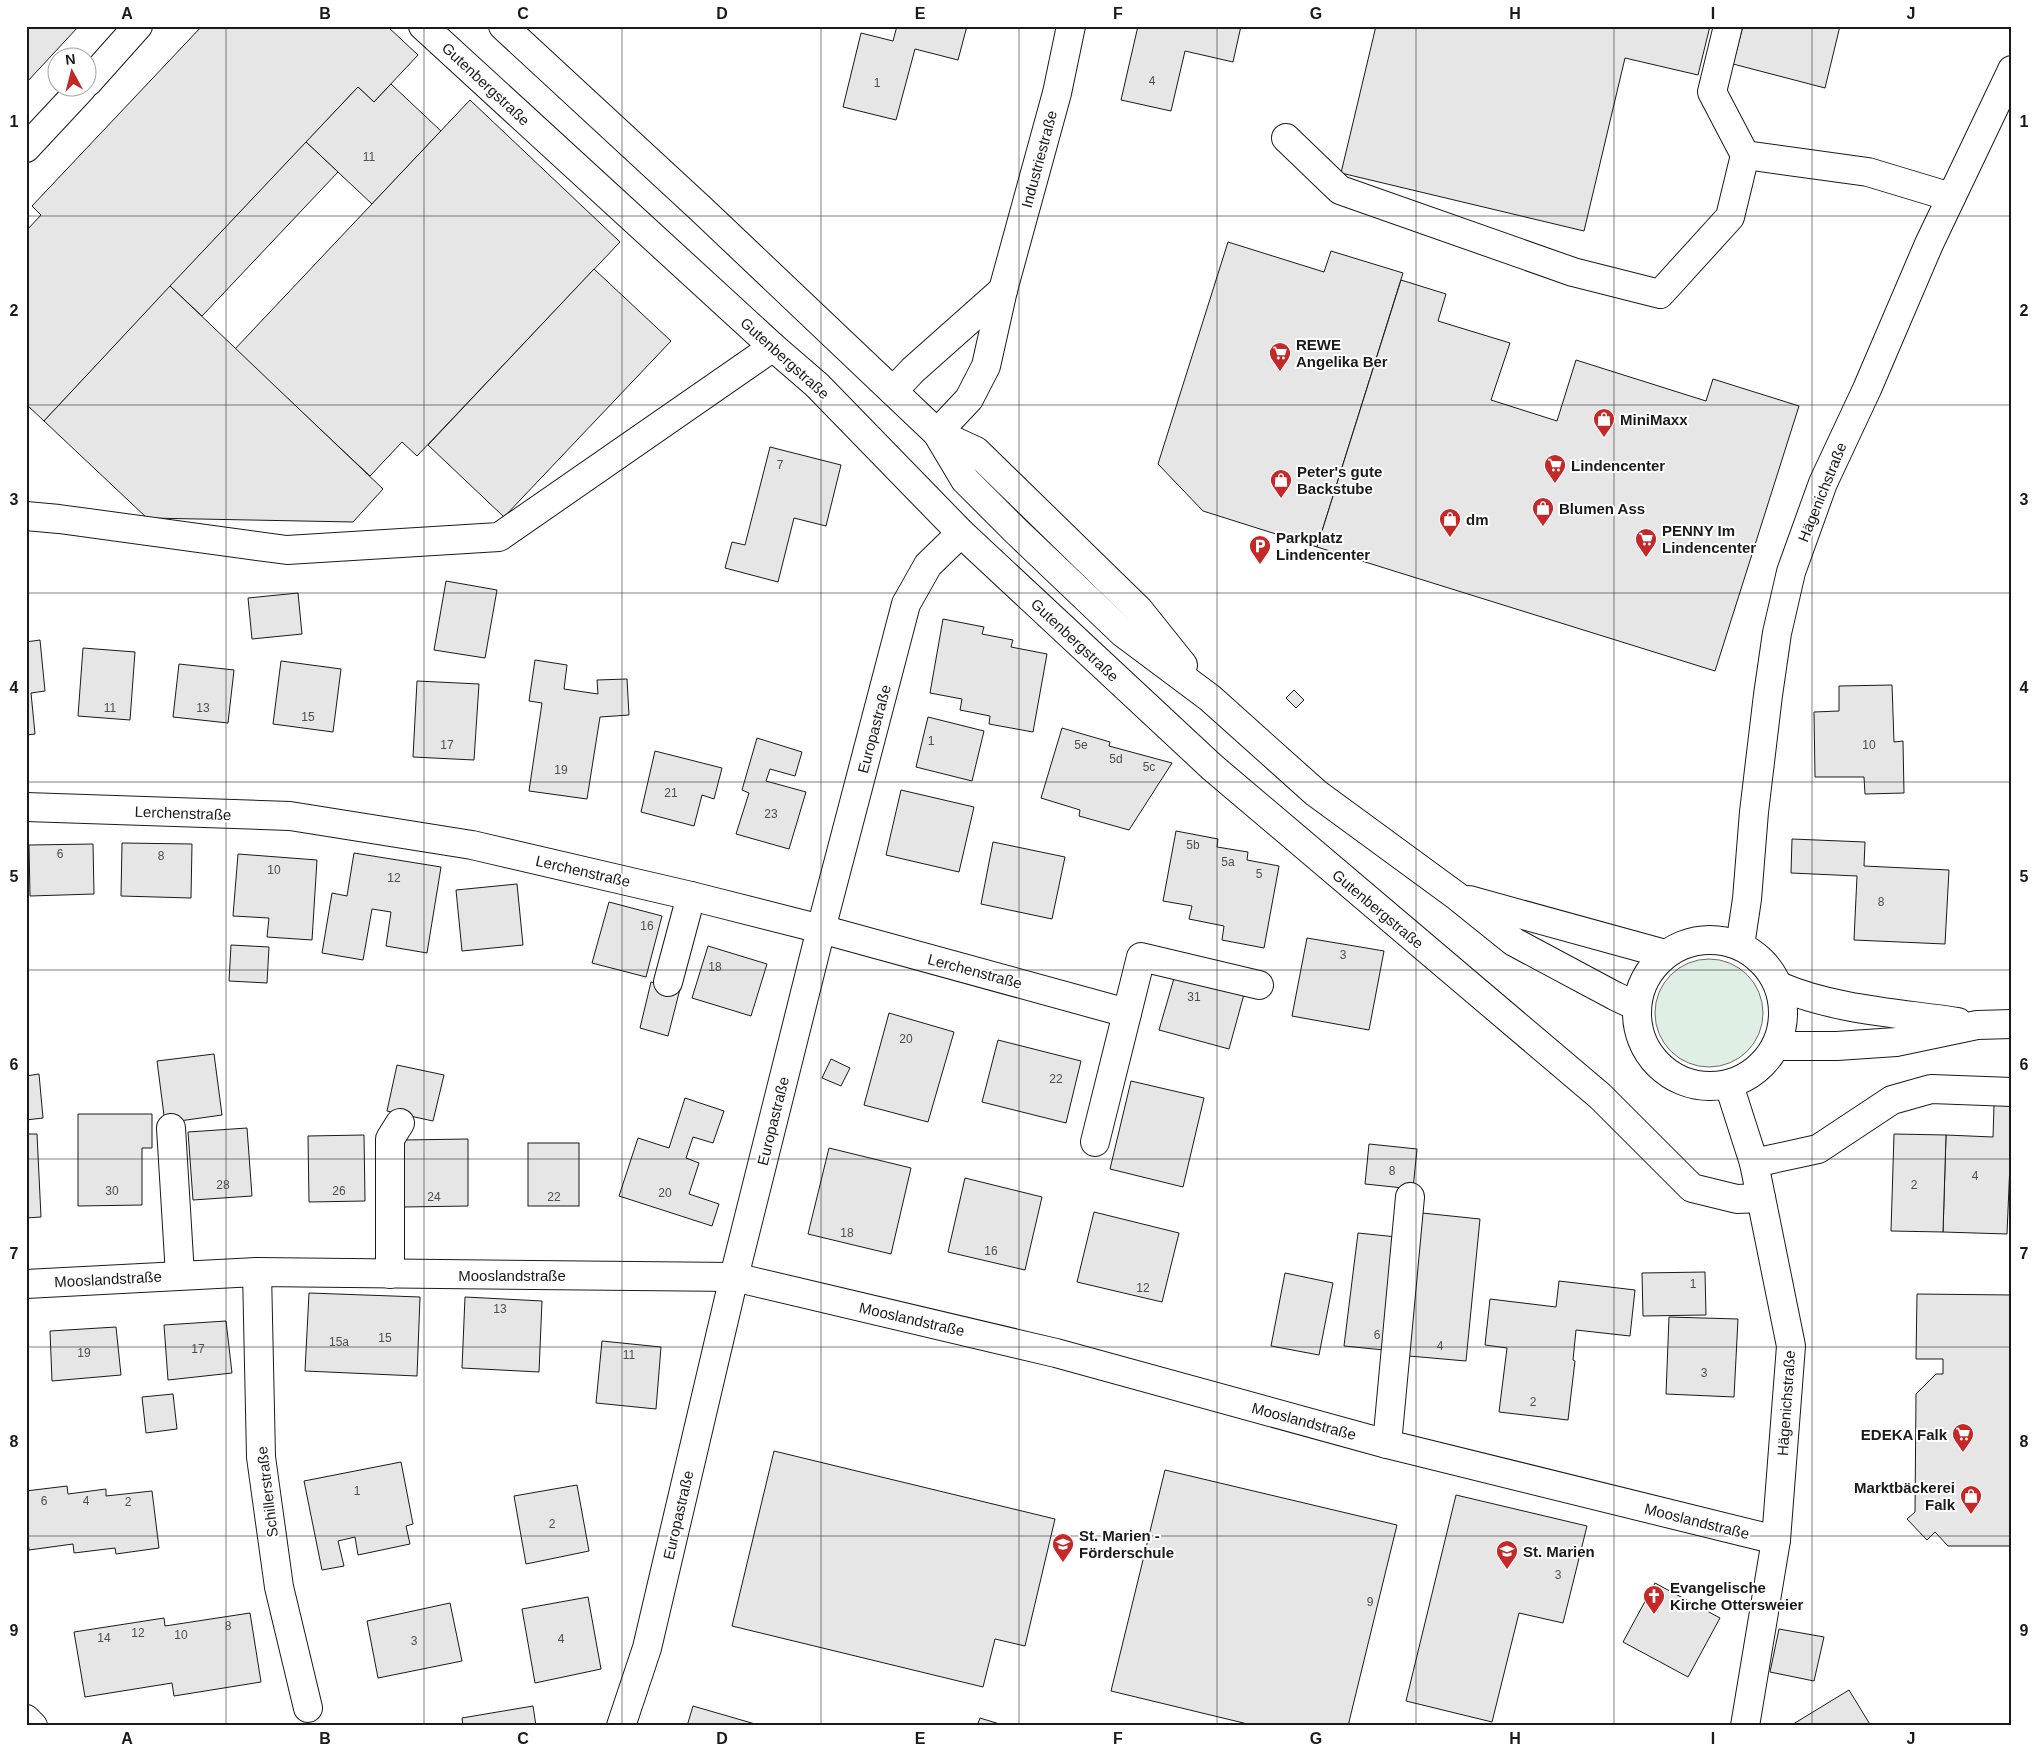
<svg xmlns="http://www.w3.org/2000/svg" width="2038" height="1752" font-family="Arial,sans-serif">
	<rect width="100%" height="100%" fill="#fff"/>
	<circle fill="#e0efe3" stroke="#6a6a6a" cx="1709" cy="1013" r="54"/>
	<g fill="#e6e6e6" stroke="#1a1a1a">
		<path d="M26,26H79L26,83Z"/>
		<path d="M202,26H387L418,55L374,102L358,87L44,421L26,404V231L41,215L32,206Z"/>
		<path d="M897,26H967L958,60L915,49L896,120L843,107L861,33L893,41Z"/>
		<path d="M1138,26H1241L1233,62L1185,51L1171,111L1121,100Z"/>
		<path d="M1376,26H1710L1698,75L1625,58L1584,231L1341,173Z"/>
		<path d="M1743,26H1840L1825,88L1733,64Z"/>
		<path d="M391,84L441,131L372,204L306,142L358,87L374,102Z"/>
		<path d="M470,100L620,242L417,456L402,442L370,476L235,349Z"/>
		<path d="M306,142L338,172L202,316L170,286Z"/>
		<path d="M1228,242L1324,272L1331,251L1403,273L1317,547L1203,511L1158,464Z"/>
		<path d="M594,269L671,341L504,517L428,445Z"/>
		<path d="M1401,280L1446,294L1438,321L1510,343L1491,400L1557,421L1576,360L1706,401L1713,379L1799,406L1715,671L1317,547Z"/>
		<path d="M170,286L383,489L353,522L147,518L44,421Z"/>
		<path d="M770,447L841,465L826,526L794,518L778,582L725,568L732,542L745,545Z"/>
		<path d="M446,581L497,590L485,658L434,650Z"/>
		<path d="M298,593L302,634L252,639L248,598Z"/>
		<path d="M943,619L984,627L982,634L1013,640L1011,647L1047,654L1033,732L989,724L990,716L960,710L962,699L930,693Z"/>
		<path d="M40,640L45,691L31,693L35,734L26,735V642Z"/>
		<path d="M83,648L135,652L130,720L78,716Z"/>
		<path d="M535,660L567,665L564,689L598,694L597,680L627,679L629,715L600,717L587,799L529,791L542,703L529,701Z"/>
		<path d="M281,661L341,669L333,732L273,724Z"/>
		<path d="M179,664L234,670L228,723L173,717Z"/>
		<path d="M417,681L479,684L474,760L413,757Z"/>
		<path d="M1892,685L1894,742L1903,741L1904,793L1865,794L1864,777H1815L1814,712L1839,711V686Z"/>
		<path d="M1294,690L1304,700L1296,708L1286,698Z"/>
		<path d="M928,717L984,731L972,781L916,767Z"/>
		<path d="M1062,728L1110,742L1109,746L1172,763L1129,830L1079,816L1080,810L1041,798Z"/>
		<path d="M757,738L802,752L795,776L770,769L766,781L806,792L789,849L736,834L749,793L742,790Z"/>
		<path d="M655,751L722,768L714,799L702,795L694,826L641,812Z"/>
		<path d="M901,790L974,807L959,872L886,855Z"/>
		<path d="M1176,831L1218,839L1217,847L1248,852L1247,860L1279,866L1264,948L1222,940L1224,926L1189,919L1192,906L1163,901Z"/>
		<path d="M1792,839L1865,842L1864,866L1949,870L1945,944L1854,940L1857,876L1791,873Z"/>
		<path d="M993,842L1065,857L1052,919L981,904Z"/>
		<path d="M122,843L192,844L191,898L121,896Z"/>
		<path d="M93,844L94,894L30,896L29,845Z"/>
		<path d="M354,853L441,867L427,953L386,946L391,912L372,909L363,960L322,953L332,893L347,896Z"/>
		<path d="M238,854L317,860L312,940L267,937L269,918L233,916Z"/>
		<path d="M517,884L523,945L462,951L456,890Z"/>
		<path d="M609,902L662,916L646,977L592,963Z"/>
		<path d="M1307,938L1384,951L1369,1030L1292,1016Z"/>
		<path d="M231,945L269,947L267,983L229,981Z"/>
		<path d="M708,946L767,964L751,1016L692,998Z"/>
		<path d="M1177,968L1246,987L1229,1049L1159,1030Z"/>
		<path d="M651,982L680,989L668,1036L640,1028Z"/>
		<path d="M889,1013L954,1032L928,1122L864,1105Z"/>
		<path d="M998,1040L1081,1061L1066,1123L982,1102Z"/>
		<path d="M214,1054L222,1115L165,1123L157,1061Z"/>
		<path d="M831,1059L850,1068L841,1086L822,1078Z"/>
		<path d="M397,1065L444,1075L433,1121L387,1111Z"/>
		<path d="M39,1074L43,1118L26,1120V1076Z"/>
		<path d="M1131,1081L1204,1098L1183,1187L1110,1169Z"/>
		<path d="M685,1098L724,1111L713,1143L693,1137L686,1158L699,1163L689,1194L719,1204L712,1226L619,1196L638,1138L669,1148Z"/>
		<path d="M1994,1105L2012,1106V1164L2010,1163L2007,1234L1943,1232L1946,1135L1993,1137Z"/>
		<path d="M78,1114H152V1148H142V1205L78,1206Z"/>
		<path d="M247,1128L252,1196L193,1200L188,1132Z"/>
		<path d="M26,1134H37L41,1217L26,1218Z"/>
		<path d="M1894,1134L1946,1135L1943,1232L1891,1231Z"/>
		<path d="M364,1135L365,1201L309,1202L308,1136Z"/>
		<path d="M468,1139V1206L404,1207V1140Z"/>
		<rect x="528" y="1143" width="51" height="63"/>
		<path d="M1369,1144L1417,1149L1413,1189L1365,1184Z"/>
		<path d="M829,1148L911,1168L891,1254L808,1234Z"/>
		<path d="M965,1178L1042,1197L1025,1270L948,1252Z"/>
		<path d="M1094,1212L1179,1233L1162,1302L1077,1282Z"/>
		<path d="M1422,1213L1480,1219L1466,1361L1409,1356Z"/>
		<path d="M1358,1233L1397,1237L1384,1350L1344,1346Z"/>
		<path d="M1705,1272L1706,1315L1643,1316L1642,1273Z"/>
		<path d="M1285,1273L1333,1283L1319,1355L1271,1346Z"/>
		<path d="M1559,1281L1635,1290L1630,1336L1576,1330L1573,1360L1575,1361L1568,1420L1499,1412L1507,1348L1485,1345L1490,1299L1556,1307Z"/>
		<path d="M309,1293L420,1297L417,1376L305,1371Z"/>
		<path d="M1917,1294L2012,1295V1546H1948L1935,1532L1927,1540L1907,1519L1915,1512L1916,1394L1936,1374H1943V1359H1916Z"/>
		<path d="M465,1297L542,1301L539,1372L462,1368Z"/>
		<path d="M1669,1317L1738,1319L1734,1397L1666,1394Z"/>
		<path d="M226,1321L232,1373L168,1380L164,1325Z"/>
		<path d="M116,1327L121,1375L52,1381L50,1331Z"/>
		<path d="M602,1341L661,1347L656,1409L596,1403Z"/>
		<path d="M173,1394L177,1429L146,1433L142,1397Z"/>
		<path d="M774,1451L1055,1519L1025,1646L995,1639L983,1687L732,1626Z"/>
		<path d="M401,1462L413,1524L406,1526L410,1544L358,1555L355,1537L338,1541L344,1566L322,1570L304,1481Z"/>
		<path d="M1165,1470L1397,1525L1348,1726H1256L1111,1691Z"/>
		<path d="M577,1485L589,1551L526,1564L514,1496Z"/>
		<path d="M67,1486L68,1494L106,1489V1496L152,1491L159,1548L116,1554L115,1548L74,1553L73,1544L29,1550L26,1527V1491Z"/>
		<path d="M1456,1495L1587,1526L1563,1623L1519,1613L1492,1722L1406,1701Z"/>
		<path d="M1655,1583L1720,1618L1688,1677L1623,1642Z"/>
		<path d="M588,1597L601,1669L535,1683L522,1609Z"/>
		<path d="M450,1603L462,1661L378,1678L367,1621Z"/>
		<path d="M250,1613L261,1682L174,1696L172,1683L85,1697L74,1632L164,1618L165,1626Z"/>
		<path d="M1779,1629L1824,1637L1814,1681L1770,1672Z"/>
		<path d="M1849,1690L1871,1726H1790Z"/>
		<path d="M533,1706L536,1726H463L462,1718Z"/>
		<path d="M693,1706L762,1726H687Z"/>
		<path d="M980,1718L1006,1726H977Z"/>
	</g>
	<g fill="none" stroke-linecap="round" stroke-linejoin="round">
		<g stroke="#1a1a1a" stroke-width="30">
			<g id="minor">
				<path d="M423,26L773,347L817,385L961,533L1212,767L1600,1096L1692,1188L1737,1199L1761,1198"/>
				<path d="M88,82L138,26"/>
				<path d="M1286,138L1340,190L1573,272L1660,294L1730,217L1745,155L1712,92L1728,26"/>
				<path d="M26,148L82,88"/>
				<path d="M1745,155L1868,172L1951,197"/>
				<path d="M893,391L913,370L1003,290"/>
				<path d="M937,433L969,399L986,366L1003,290L1057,93L1071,26"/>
				<path d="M26,516L59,519L287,550L499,537L773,347"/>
				<path d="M26,807L290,816L472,845L691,896L821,929L1127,1013"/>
				<path d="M1740,946L1747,899L1754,812L1768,695L1777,633L1791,572L1823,483L1867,389L1929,244L2012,70"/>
				<path d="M668,982L691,896"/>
				<path d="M1729,1085L1754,1163L1791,1346L1776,1540L1745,1726"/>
				<path d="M171,1128L180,1275"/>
				<path d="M1095,1142L1141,957L1259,985"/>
				<path d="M1754,1163L1818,1149L1892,1100L1931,1089L2012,1092"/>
				<path d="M257,1272L261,1457L279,1587L308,1708"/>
				<path d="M390,1274V1139L400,1123"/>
				<path d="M26,1284L257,1272L734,1277L1056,1353L1387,1444L1776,1540"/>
				<path d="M1387,1444L1410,1197"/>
				<path d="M26,1719L33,1726"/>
				<path d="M621,1726L647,1648L734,1277L821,929L906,604L928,565L961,533"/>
			</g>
		</g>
		<g stroke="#1a1a1a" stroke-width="30">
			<g id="major">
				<path d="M503,26L701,209L937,433L965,480L1018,533L1123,633L1210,698L1316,793L1458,897L1514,942L1615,996L1636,1006"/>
				<path d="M937,433L976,451L1139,610L1183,665"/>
				<path d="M1469,900L1665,954"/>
				<circle cx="1710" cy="1013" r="73"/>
				<path d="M1779,986C1835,1010 1898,1013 1958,1022"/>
				<path d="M1776,1046H1837L1896,1042L1977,1025L2012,1024"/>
			</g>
		</g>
		<use href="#minor" stroke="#fff" stroke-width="28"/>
		<use href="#major" stroke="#fff" stroke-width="28"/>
	</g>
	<path fill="none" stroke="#1a1a1a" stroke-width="1" stroke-opacity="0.55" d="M226,26V1726M424,26V1726M622,26V1726M821,26V1726M1019,26V1726M1217,26V1726M1416,26V1726M1614,26V1726M1812,26V1726M26,216H2012M26,405H2012M26,593H2012M26,782H2012M26,970H2012M26,1159H2012M26,1347H2012M26,1536H2012"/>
	<defs>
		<g id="supermarket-pin" transform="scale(1.125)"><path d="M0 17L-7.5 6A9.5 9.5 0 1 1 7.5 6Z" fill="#c62828" stroke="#fff"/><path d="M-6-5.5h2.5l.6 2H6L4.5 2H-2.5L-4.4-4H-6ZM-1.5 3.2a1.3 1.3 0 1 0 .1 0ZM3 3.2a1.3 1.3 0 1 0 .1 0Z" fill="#fff"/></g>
		<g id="shop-pin" transform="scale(1.125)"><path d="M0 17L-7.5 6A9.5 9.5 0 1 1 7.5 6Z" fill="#c62828" stroke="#fff"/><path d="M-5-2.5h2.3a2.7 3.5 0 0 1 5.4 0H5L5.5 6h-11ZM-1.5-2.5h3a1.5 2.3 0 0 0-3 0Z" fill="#fff"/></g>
		<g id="parking-pin" transform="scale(1.125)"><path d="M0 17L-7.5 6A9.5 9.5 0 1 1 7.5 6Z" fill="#c62828" stroke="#fff"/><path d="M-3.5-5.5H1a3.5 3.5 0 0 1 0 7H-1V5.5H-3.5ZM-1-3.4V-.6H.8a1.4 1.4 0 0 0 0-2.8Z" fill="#fff"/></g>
		<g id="school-pin" transform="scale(1.125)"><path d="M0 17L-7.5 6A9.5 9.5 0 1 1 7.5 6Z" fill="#c62828" stroke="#fff"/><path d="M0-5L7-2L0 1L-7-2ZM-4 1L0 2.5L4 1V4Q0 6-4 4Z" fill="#fff"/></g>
		<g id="church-pin" transform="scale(1.125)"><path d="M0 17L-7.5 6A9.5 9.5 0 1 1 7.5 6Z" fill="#c62828" stroke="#fff"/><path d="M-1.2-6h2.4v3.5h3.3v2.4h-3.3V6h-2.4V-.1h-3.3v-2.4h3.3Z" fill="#fff"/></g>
	</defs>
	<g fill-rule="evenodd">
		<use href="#supermarket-pin" x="1280" y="353"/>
		<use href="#shop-pin" x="1604" y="419"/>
		<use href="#supermarket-pin" x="1555" y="465"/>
		<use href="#shop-pin" x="1281" y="480"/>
		<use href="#shop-pin" x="1543" y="508"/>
		<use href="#shop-pin" x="1450" y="519"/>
		<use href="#supermarket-pin" x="1646" y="539"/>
		<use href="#parking-pin" x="1260" y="546"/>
		<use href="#supermarket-pin" x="1963" y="1434"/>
		<use href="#shop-pin" x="1971" y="1496"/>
		<use href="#school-pin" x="1063" y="1544"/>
		<use href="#school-pin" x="1507" y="1551"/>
		<use href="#church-pin" x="1654" y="1596"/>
	</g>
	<g text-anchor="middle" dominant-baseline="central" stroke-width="4" stroke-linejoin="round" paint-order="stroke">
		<g font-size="12" fill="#4d4d4d">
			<text x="1152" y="81">4</text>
			<text x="877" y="83">1</text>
			<text x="369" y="157">11</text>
			<text x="780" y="465">7</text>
			<text x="110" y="708">11</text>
			<text x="203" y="708">13</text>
			<text x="308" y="717">15</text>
			<text x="931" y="741">1</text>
			<text x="447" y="745">17</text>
			<text x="1081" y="745">5e</text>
			<text x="1869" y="745">10</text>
			<text x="1116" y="759">5d</text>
			<text x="1149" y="767">5c</text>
			<text x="561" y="770">19</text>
			<text x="671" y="793">21</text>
			<text x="771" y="814">23</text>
			<text x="1193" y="845">5b</text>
			<text x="60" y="854">6</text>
			<text x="161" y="856">8</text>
			<text x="1228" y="862">5a</text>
			<text x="274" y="870">10</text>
			<text x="1259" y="874">5</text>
			<text x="394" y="878">12</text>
			<text x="1881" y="902">8</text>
			<text x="647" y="926">16</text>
			<text x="1343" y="955">3</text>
			<text x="715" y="967">18</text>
			<text x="1194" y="997">31</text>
			<text x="906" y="1039">20</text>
			<text x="1056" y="1079">22</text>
			<text x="1392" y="1171">8</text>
			<text x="1975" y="1176">4</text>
			<text x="223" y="1185">28</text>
			<text x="1914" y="1185">2</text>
			<text x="112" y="1191">30</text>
			<text x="339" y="1191">26</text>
			<text x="665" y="1193">20</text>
			<text x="434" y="1197">24</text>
			<text x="554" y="1197">22</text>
			<text x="847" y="1233">18</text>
			<text x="991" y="1251">16</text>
			<text x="1693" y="1284">1</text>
			<text x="1143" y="1288">12</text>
			<text x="500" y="1309">13</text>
			<text x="1377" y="1335">6</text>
			<text x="385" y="1338">15</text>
			<text x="339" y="1342">15a</text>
			<text x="1440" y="1346">4</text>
			<text x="198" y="1349">17</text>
			<text x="84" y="1353">19</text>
			<text x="629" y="1355">11</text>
			<text x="1704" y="1373">3</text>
			<text x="1533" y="1402">2</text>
			<text x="357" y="1491">1</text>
			<text x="44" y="1501">6</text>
			<text x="86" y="1501">4</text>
			<text x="128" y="1502">2</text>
			<text x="552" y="1524">2</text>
			<text x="1558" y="1575">3</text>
			<text x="1370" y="1602">9</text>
			<text x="228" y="1626">8</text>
			<text x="138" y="1633">12</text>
			<text x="181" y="1635">10</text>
			<text x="104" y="1638">14</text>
			<text x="561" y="1639">4</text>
			<text x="414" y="1641">3</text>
		</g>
		<g font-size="15" fill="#1a1a1a" stroke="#fff">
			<text transform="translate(486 84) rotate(43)">Gutenbergstraße</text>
			<text transform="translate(1039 159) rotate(-75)">Industriestraße</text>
			<text transform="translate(785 358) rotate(42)">Gutenbergstraße</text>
			<text transform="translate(1822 492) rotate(-68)">Hägenichstraße</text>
			<text transform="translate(1075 640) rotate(43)">Gutenbergstraße</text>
			<text transform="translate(874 729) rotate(-75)">Europastraße</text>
			<text transform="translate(183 813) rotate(2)">Lerchenstraße</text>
			<text transform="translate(583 871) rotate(13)">Lerchenstraße</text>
			<text transform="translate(1378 909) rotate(40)">Gutenbergstraße</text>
			<text transform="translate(975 971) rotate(15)">Lerchenstraße</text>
			<text transform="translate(773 1121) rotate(-76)">Europastraße</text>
			<text x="512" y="1275">Mooslandstraße</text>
			<text transform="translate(108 1279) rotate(-3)">Mooslandstraße</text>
			<text transform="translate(912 1319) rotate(13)">Mooslandstraße</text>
			<text transform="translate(1786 1403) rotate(-86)">Hägenichstraße</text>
			<text transform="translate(1304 1421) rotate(15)">Mooslandstraße</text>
			<text transform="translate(267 1492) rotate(-97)">Schillerstraße</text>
			<text transform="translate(678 1515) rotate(-77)">Europastraße</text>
			<text transform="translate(1697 1521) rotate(14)">Mooslandstraße</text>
		</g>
		<g font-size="15" font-weight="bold" fill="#1a1a1a" stroke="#fff" text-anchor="start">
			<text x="1296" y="344">REWE<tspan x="1296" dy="17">Angelika Ber</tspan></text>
			<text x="1620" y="419">MiniMaxx</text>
			<text x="1571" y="465">Lindencenter</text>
			<text x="1297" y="471">Peter's gute<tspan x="1297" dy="17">Backstube</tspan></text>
			<text x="1559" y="508">Blumen Ass</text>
			<text x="1466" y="519">dm</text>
			<text x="1662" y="530">PENNY Im<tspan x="1662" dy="17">Lindencenter</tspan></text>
			<text x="1276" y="537">Parkplatz<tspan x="1276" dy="17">Lindencenter</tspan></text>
			<text x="1947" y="1434" text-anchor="end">EDEKA Falk</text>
			<text x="1955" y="1487" text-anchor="end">Marktbäckerei<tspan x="1955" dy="17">Falk</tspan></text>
			<text x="1079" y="1535">St. Marien -<tspan x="1079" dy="17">Förderschule</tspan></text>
			<text x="1523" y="1551">St. Marien</text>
			<text x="1670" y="1587">Evangelische<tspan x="1670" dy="17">Kirche Ottersweier</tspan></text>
		</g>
	</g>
	<rect width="2038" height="1752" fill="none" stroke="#ffffff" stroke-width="55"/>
	<g transform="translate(72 72) rotate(353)"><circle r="24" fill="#ffffff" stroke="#a3a3a3"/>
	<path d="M0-4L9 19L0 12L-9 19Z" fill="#c62828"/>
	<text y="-8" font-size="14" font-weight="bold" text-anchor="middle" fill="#1a1a1a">N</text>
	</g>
	<rect x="28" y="28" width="1982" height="1696" fill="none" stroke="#1a1a1a" stroke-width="2"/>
	<g font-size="16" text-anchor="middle" font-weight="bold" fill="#1a1a1a">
		<text x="127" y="19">A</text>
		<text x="325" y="19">B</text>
		<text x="523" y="19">C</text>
		<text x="722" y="19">D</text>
		<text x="920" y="19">E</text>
		<text x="1118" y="19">F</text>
		<text x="1316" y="19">G</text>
		<text x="1515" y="19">H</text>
		<text x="1713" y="19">I</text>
		<text x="1911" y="19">J</text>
		<text x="14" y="127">1</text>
		<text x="2024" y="127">1</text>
		<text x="14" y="316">2</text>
		<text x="2024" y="316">2</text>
		<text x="14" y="505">3</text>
		<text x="2024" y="505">3</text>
		<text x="14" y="693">4</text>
		<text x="2024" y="693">4</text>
		<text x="14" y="882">5</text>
		<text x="2024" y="882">5</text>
		<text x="14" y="1070">6</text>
		<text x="2024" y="1070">6</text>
		<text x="14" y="1259">7</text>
		<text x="2024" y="1259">7</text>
		<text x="14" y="1447">8</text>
		<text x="2024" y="1447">8</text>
		<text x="14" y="1636">9</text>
		<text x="2024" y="1636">9</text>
		<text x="127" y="1744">A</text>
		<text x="325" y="1744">B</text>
		<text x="523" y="1744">C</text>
		<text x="722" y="1744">D</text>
		<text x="920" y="1744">E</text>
		<text x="1118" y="1744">F</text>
		<text x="1316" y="1744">G</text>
		<text x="1515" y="1744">H</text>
		<text x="1713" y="1744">I</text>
		<text x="1911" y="1744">J</text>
	</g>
</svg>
